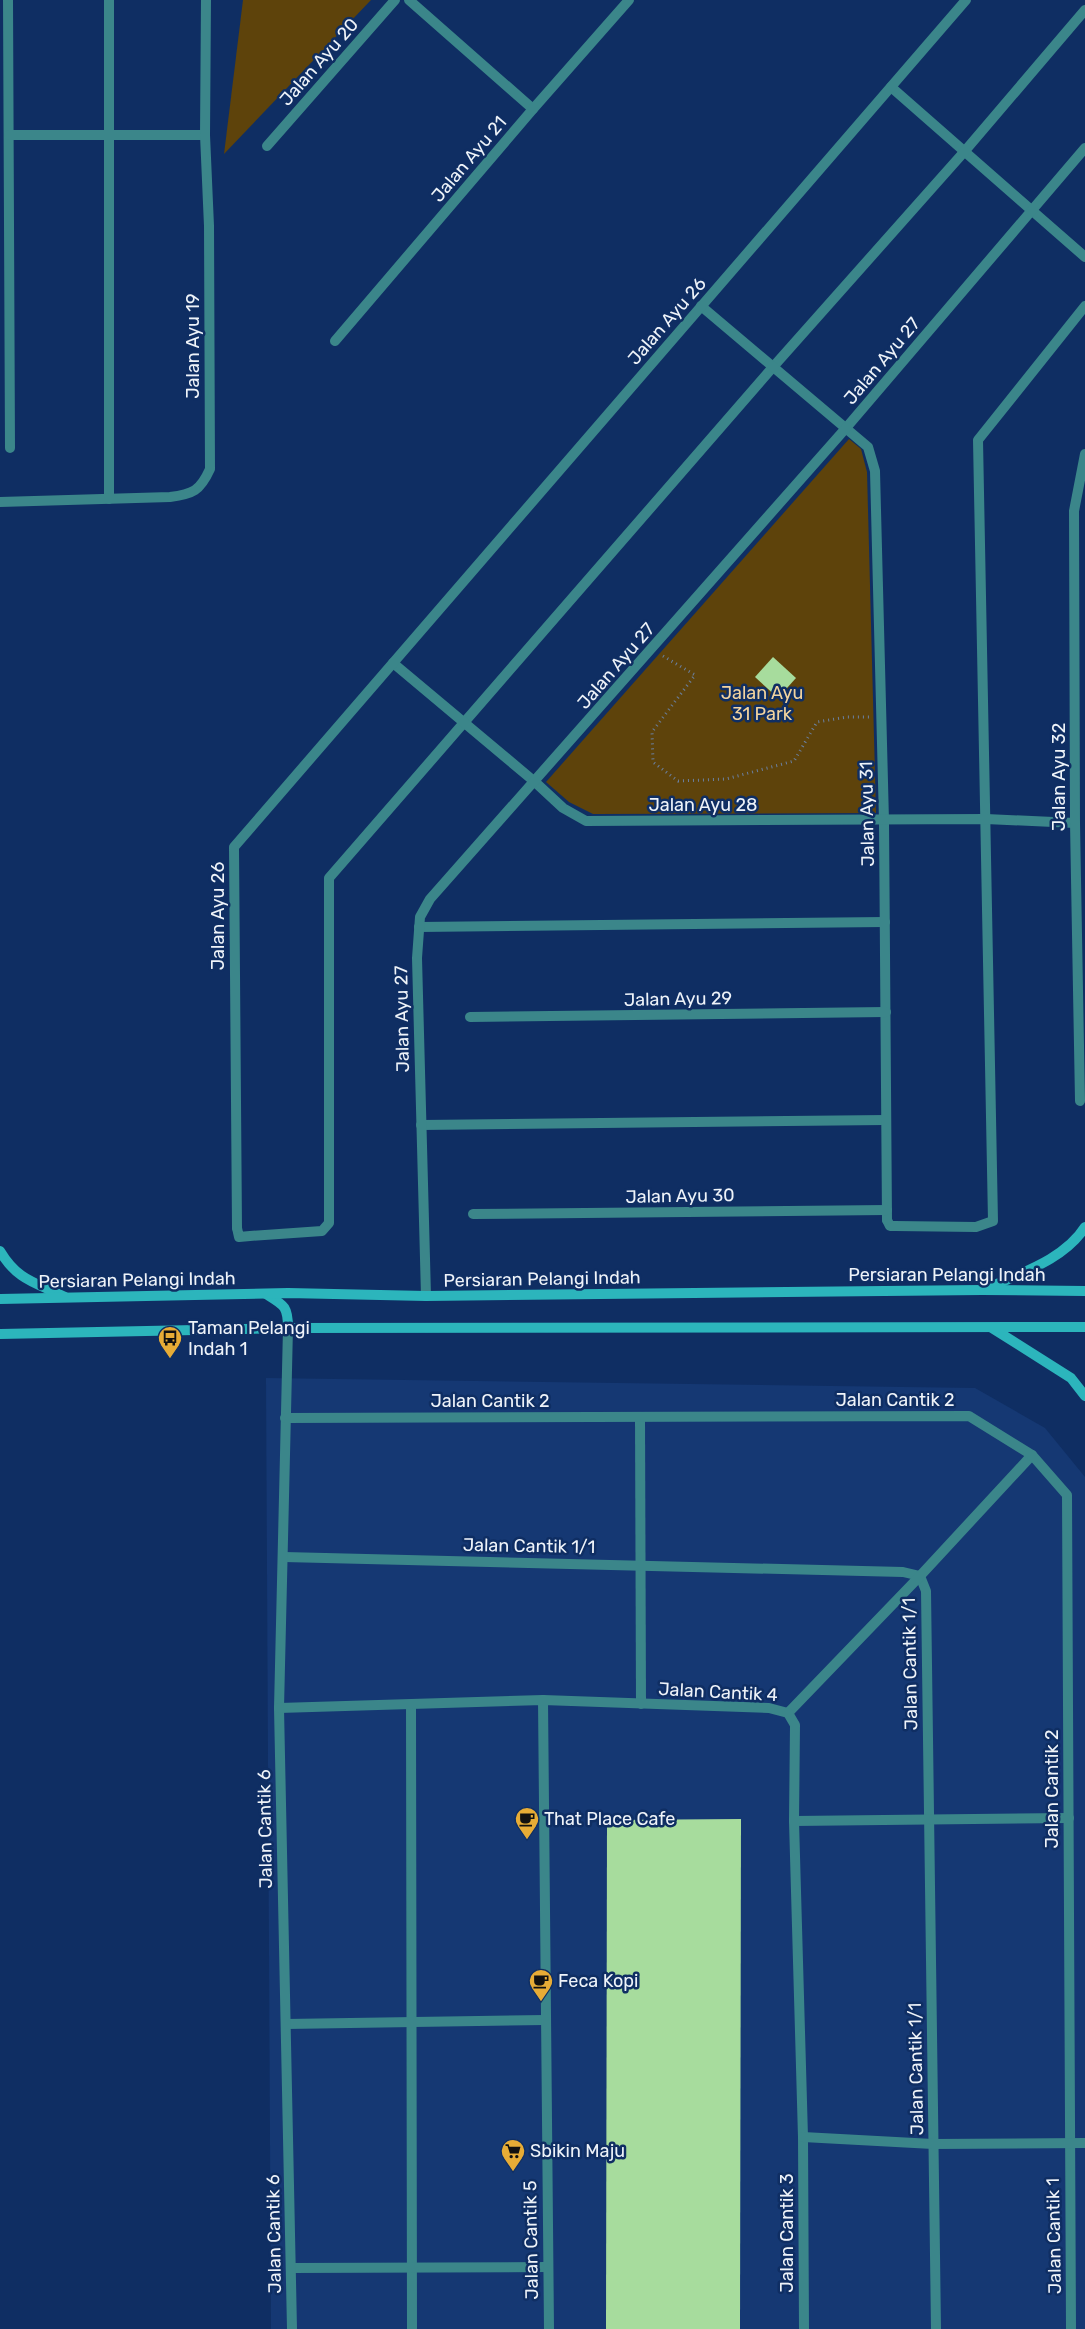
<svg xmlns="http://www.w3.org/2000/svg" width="1085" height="2329" font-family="Rubik,sans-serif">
	<rect width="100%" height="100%" fill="#0f2e63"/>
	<path fill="#153873" d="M266,1378L975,1388L1045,1428L1085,1477V2329H271Z"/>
	<g fill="#5e430b">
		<path d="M243,0H371L224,154Z"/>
		<path d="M849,439L861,449L867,472L876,813L593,814L569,802L546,782Z"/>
	</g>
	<g fill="#a7dc9d">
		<path d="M773,657L796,678L778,698L755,677Z"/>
		<path d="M741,1819L740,2329H606L607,1820Z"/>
	</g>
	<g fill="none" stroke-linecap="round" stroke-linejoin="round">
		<path stroke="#6b80a1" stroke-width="3" stroke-dasharray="1 4" stroke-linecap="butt" d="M663,656L695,675L652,732L653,762L678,781L726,779L794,761L817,722L847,717H869"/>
		<g stroke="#3b868a" stroke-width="10">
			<path d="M891,87L1085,257"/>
			<path d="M109,499V0"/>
			<path d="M419,927L885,922"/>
			<path d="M421,1125L886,1120"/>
			<path d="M887,1220L890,1226H895L976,1227L993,1221L978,440L1085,306"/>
			<path d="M237,1228L239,1237L250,1236L322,1231L329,1223V878L773,367L964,152L1085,10"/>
			<path d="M640,1417L641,1704"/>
			<path d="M284,1557L903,1572L920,1576L926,1591L936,2329"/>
			<path d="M411,1705L412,2329"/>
			<path d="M788,1713L920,1576L1032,1455"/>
			<path d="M794,1821L1069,1818"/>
			<path d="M286,2024L545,2020"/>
			<path d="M291,2268L548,2267"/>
		</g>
		<g stroke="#3b868a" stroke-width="10">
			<path d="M8,0L10,448"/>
			<path d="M409,0L533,109"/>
			<path d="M9,135H205"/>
			<path d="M267,146L395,0"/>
			<path d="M701,306L868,447L875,471L884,821L887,1220"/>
			<path d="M335,341L533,109L629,0"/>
			<path d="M0,502L170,497C193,494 200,491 210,469L209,226L205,135L206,0"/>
			<path d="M393,663L535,782L563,808L586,821L986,819L1075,823"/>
			<path d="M470,1017L886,1012"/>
			<path d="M1080,1101L1075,823L1074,511L1085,454"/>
			<path d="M473,1214L887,1210"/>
			<path d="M237,1228L234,847L966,0"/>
			<path d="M426,1296L417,958L420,917L430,899L846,428L1085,148"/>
			<path d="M288,1328L279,1708L292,2329"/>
			<path d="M285,1418L969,1416L1032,1455L1067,1495L1071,2329"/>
			<path d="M543,1700L549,2329"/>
			<path d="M279,1708L543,1700L769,1708L788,1713L795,1725L794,1821L803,2137L804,2329"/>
			<path d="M803,2137L933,2144L1085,2143"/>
		</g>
		<g stroke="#2cb5bc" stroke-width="10">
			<path d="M0,1251C18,1281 35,1282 65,1297"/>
			<path d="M988,1288C1021,1273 1065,1259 1085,1227"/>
			<path d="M266,1294C284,1305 288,1306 288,1328"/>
			<path d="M0,1299L288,1293L426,1296L982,1290L1085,1291"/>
			<path d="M992,1328L1071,1378L1085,1396"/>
			<path d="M0,1334L288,1328L1085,1327"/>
		</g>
	</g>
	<defs>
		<g id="bus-pin" transform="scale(1.25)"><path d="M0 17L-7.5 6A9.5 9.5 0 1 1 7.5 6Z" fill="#e7ac36" stroke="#0f2e63"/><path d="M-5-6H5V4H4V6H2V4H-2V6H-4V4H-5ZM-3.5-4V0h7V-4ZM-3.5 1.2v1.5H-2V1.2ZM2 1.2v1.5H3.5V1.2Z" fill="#111"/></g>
		<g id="cafe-pin" transform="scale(1.25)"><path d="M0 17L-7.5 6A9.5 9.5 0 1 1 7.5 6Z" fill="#e7ac36" stroke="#0f2e63"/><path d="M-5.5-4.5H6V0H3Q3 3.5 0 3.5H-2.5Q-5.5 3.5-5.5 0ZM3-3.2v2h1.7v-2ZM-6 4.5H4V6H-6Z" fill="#111"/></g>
		<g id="supermarket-pin" transform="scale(1.25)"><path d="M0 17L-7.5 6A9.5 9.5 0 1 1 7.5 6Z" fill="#e7ac36" stroke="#0f2e63"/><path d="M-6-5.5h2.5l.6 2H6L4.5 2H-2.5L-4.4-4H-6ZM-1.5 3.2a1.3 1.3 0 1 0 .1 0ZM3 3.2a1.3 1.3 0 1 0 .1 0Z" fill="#111"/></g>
	</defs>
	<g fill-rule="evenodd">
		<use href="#bus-pin" x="170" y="1338"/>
		<use href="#cafe-pin" x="527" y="1819"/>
		<use href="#cafe-pin" x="541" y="1981"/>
		<use href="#supermarket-pin" x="513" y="2151"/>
	</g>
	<g text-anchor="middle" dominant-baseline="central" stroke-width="5" stroke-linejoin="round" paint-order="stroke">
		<g font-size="18" fill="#eef3f9" stroke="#0f2e63">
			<text transform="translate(319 62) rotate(-49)">Jalan Ayu 20</text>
			<text transform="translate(469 159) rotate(-50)">Jalan Ayu 21</text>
			<text transform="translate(667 321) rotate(-49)">Jalan Ayu 26</text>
			<text transform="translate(193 346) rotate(-90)">Jalan Ayu 19</text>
			<text transform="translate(882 361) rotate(-50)">Jalan Ayu 27</text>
			<text transform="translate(616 666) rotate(-49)">Jalan Ayu 27</text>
			<text transform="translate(1059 777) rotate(-90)">Jalan Ayu 32</text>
			<text x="703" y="805">Jalan Ayu 28</text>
			<text transform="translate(867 814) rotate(-91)">Jalan Ayu 31</text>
			<text transform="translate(218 916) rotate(-90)">Jalan Ayu 26</text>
			<text transform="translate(678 999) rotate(-1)">Jalan Ayu 29</text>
			<text transform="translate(402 1019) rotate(-91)">Jalan Ayu 27</text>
			<text transform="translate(680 1196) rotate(-1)">Jalan Ayu 30</text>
			<text x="947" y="1275">Persiaran Pelangi Indah</text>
			<text transform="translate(542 1279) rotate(-1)">Persiaran Pelangi Indah</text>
			<text transform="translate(137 1280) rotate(-1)">Persiaran Pelangi Indah</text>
			<text x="895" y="1400">Jalan Cantik 2</text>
			<text x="490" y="1401">Jalan Cantik 2</text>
			<text transform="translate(529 1546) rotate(1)">Jalan Cantik 1/1</text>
			<text transform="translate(910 1664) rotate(-91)">Jalan Cantik 1/1</text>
			<text transform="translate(718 1692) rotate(3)">Jalan Cantik 4</text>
			<text transform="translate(1052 1789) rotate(-90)">Jalan Cantik 2</text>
			<text transform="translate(265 1829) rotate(-91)">Jalan Cantik 6</text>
			<text transform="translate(916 2069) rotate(-91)">Jalan Cantik 1/1</text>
			<text transform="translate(787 2233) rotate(-90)">Jalan Cantik 3</text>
			<text transform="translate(274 2234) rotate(-91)">Jalan Cantik 6</text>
			<text transform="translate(1054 2236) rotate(-91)">Jalan Cantik 1</text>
			<text transform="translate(531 2240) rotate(-91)">Jalan Cantik 5</text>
		</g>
		<g font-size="18" fill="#f2d39e" stroke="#0f2e63">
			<text x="762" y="693">Jalan Ayu<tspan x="762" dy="21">31 Park</tspan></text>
		</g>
		<g font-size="18" fill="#eef3f9" stroke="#0f2e63" text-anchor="start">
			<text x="188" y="1328">Taman Pelangi<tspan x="188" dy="21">Indah 1</tspan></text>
			<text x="544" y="1819">That Place Cafe</text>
			<text x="558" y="1981">Feca Kopi</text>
			<text x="530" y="2151">Sbikin Maju</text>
		</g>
	</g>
</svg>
